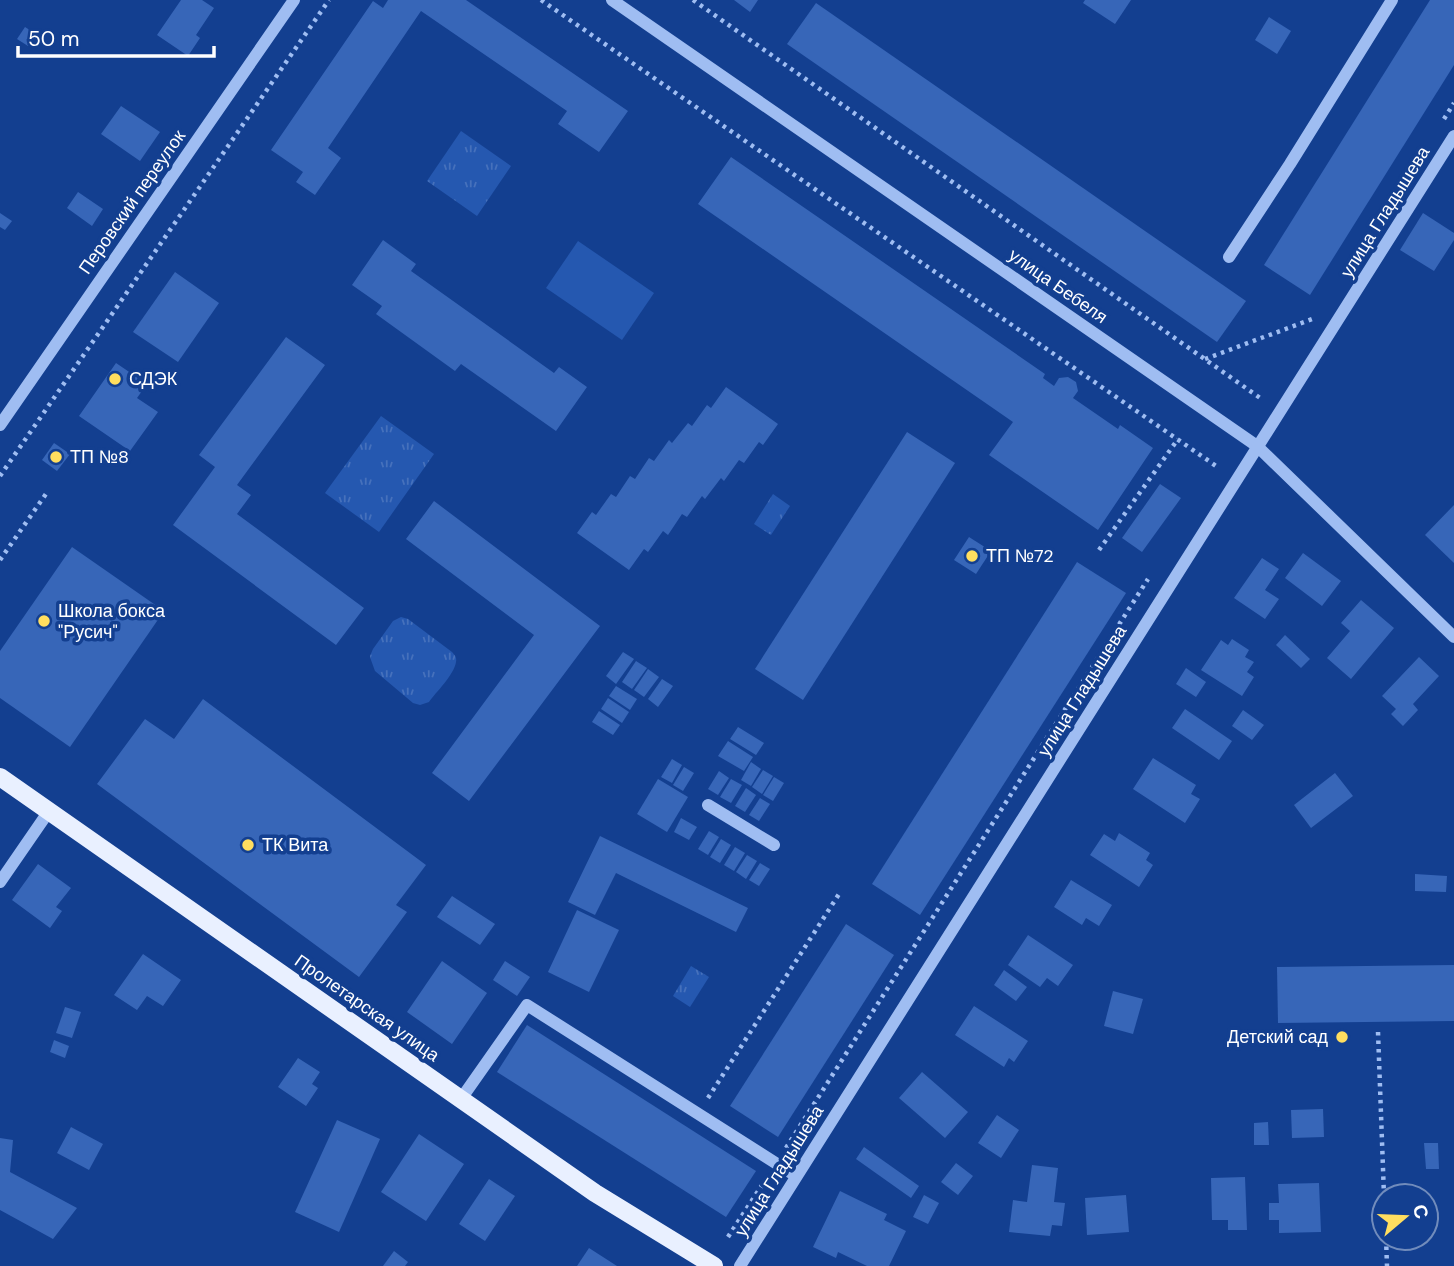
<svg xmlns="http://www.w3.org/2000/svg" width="1454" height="1266" font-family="'DM Sans',sans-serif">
	<defs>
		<pattern id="park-tufts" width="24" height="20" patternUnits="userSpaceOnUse" patternTransform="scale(1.75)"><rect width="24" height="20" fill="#2558b0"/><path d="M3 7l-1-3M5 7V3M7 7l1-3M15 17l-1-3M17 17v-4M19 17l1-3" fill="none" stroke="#4671bc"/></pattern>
	</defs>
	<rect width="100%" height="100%" fill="#133f90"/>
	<g fill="url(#park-tufts)">
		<path d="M461,131L511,166L477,216L427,181Z"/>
		<path d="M381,416L434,454L379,532L325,493Z"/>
		<path d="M773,494L790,506L771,535L754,524Z"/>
		<path d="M401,617L408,619L452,652C455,656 457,657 456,662C454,675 436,692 429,702L420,705L413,703L375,671L371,660L370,656L373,649L393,621Z"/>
		<path d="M691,966L709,977L690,1007L673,996Z"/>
	</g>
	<path fill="#2558b0" d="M578,241L654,293L622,340L546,288Z"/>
	<g fill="#3766b8">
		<path d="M181,0H202L214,8L196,35L200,38L188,56L157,35Z"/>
		<path d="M388,0H466L628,111L599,152L558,124L567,111L421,11L328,148L341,158L315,195L296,182L303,172L271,150L373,1L383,8Z"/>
		<path d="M734,0H758L750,12Z"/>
		<path d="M1085,0H1131L1115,24L1083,3Z"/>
		<path d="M1430,0H1454V65L1310,295L1264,265Z"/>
		<path d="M816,3L1246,301L1217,342L787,44Z"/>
		<path d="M1269,17L1291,31L1277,54L1255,40Z"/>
		<path d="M25,27L36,34L28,46L17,39Z"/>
		<path d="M121,106L160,132L140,161L101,134Z"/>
		<path d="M731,157L1045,374L1043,378L1054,386L1059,378L1068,377L1076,382L1078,391L1073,398L1118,429L1120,425L1153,448L1098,530L989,455L1013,422L698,204Z"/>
		<path d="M78,192L103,209L92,226L67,208Z"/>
		<path d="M0,213L12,221L5,230L0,227Z"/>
		<path d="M1423,213L1454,233V240L1434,271L1400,250Z"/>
		<path d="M383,240L416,264L411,271L554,373L559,367L587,387L556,431L461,364L455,371L376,314L382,306L352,285Z"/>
		<path d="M175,272L219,303L178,362L133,332Z"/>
		<path d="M286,337L325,365L237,485L251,495L237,514L364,608L336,645L173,525L215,467L199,455Z"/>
		<path d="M116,363L147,384L137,398L158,412L130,451L79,416Z"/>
		<path d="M726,387L778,424L763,445L759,442L744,463L739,460L724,481L721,478L705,499L702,496L687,517L682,514L668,535L663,531L648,552L644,549L629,570L577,533L592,512L596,515L611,494L616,497L630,476L635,479L649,458L654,461L669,440L672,443L688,423L692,426L707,405L711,408Z"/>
		<path d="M907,432L955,463L803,700L755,669Z"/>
		<path d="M54,443L70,454L57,471L42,460Z"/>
		<path d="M1160,484L1181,498L1142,552L1122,538Z"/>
		<path d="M434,501L600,626L469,801L432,773L534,635L406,539Z"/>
		<path d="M1454,505V563L1425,535Z"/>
		<path d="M969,537L991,551L976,574L954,560Z"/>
		<path d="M72,547L164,611L70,747L0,698V651Z"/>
		<path d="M1303,553L1341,581L1322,606L1285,578Z"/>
		<path d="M1262,558L1279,569L1265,590L1279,599L1265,619L1234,598Z"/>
		<path d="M1077,562L1126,593L920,915L872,884Z"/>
		<path d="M1361,600L1394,628L1351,679L1327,658L1350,631L1341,623Z"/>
		<path d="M1285,635L1310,659L1301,668L1276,645Z"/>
		<path d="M1232,639L1249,650L1245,657L1254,662L1247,672L1254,677L1242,696L1201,670L1221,640L1228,645Z"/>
		<path d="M623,652L634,659L616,684L606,676Z"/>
		<path d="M1419,657L1439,676L1413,704L1418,710L1403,726L1391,714L1396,709L1382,696Z"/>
		<path d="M636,661L647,668L632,689L622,682Z"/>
		<path d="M1186,668L1206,682L1196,697L1176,684Z"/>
		<path d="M648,669L659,677L644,697L634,690Z"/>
		<path d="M662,679L673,686L658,707L648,699Z"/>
		<path d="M616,686L637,699L630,710L609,696Z"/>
		<path d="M608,698L629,712L622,723L601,709Z"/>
		<path d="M203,699L426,865L396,905L407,912L359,977L97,784L145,719L174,739Z"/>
		<path d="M1185,709L1232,741L1219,760L1172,728Z"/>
		<path d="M1243,710L1264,725L1252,740L1232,726Z"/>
		<path d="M599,711L620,725L613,735L592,722Z"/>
		<path d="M738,727L764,743L756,755L730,739Z"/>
		<path d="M728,741L753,757L744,771L718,756Z"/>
		<path d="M1153,758L1196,785L1191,794L1200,799L1185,823L1133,789Z"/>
		<path d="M672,759L682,765L672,783L661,777Z"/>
		<path d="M751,762L761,769L751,786L741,780Z"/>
		<path d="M684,767L694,773L683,791L673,785Z"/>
		<path d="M763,770L773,776L762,794L752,787Z"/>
		<path d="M719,771L729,778L718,795L708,789Z"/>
		<path d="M1335,773L1353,796L1311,828L1294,805Z"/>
		<path d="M774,777L784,783L773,801L763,795Z"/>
		<path d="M658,779L688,797L667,832L637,814Z"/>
		<path d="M731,779L742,785L731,803L720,797Z"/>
		<path d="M746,788L756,795L745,812L735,806Z"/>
		<path d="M760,798L770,804L759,821L749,815Z"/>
		<path d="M681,818L697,827L689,840L674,832Z"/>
		<path d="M709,831L719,837L708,855L698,849Z"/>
		<path d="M1119,833L1150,853L1146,860L1153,865L1139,887L1090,855L1104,834L1115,841Z"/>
		<path d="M600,836L748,908L736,932L616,873L595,915L568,902Z"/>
		<path d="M721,839L731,845L720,863L710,857Z"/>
		<path d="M735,847L745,853L734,871L724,865Z"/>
		<path d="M747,855L757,861L746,879L736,872Z"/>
		<path d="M760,863L770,869L759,886L749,880Z"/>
		<path d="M38,864L71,888L56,907L62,911L50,928L12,900Z"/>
		<path d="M1415,874L1447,876L1446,892L1415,891Z"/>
		<path d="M1071,880L1112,905L1099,926L1086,918L1082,925L1054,907Z"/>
		<path d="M452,896L495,924L480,945L437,917Z"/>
		<path d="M577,910L619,930L589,992L548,972Z"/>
		<path d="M846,924L894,955L778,1137L730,1106Z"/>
		<path d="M1028,935L1073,965L1058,986L1047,978L1040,987L1008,965Z"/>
		<path d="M143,954L181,980L163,1006L147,996L137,1010L114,995Z"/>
		<path d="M442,961L487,993L452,1044L407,1012Z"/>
		<path d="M505,961L530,977L517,996L493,980Z"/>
		<path d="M1454,965V1021L1278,1023L1277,967Z"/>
		<path d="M1004,970L1027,987L1016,1001L994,985Z"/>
		<path d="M1113,991L1143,999L1133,1034L1104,1026Z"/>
		<path d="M974,1006L1028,1041L1014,1062L1009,1058L1004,1067L955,1035Z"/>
		<path d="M65,1007L81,1012L72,1038L56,1033Z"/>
		<path d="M527,1025L756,1171L726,1217L497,1072Z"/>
		<path d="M54,1040L69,1046L65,1058L50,1052Z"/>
		<path d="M298,1058L320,1072L312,1084L318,1088L306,1106L278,1087Z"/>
		<path d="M922,1072L968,1112L945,1138L899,1098Z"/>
		<path d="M1323,1109L1324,1137L1292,1138L1291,1110Z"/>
		<path d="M997,1115L1019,1130L1001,1158L978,1143Z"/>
		<path d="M337,1120L380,1139L339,1232L295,1212Z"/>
		<path d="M1268,1122L1269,1145H1254V1123Z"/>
		<path d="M71,1127L103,1144L89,1170L57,1153Z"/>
		<path d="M419,1134L464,1164L426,1221L381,1192Z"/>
		<path d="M0,1138L13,1140L10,1172L77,1208L53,1239L0,1210Z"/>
		<path d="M1424,1143H1438L1439,1169H1426Z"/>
		<path d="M864,1147L919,1186L911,1198L856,1159Z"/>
		<path d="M956,1163L973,1176L958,1195L941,1182Z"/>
		<path d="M1032,1165L1058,1168L1054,1202L1065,1203L1062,1226L1052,1225L1050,1236L1009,1232L1013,1200L1027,1202Z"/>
		<path d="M1245,1177L1247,1230H1228V1220H1212L1211,1178Z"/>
		<path d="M489,1179L515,1196L485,1241L459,1224Z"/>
		<path d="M1319,1183L1321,1232L1279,1233V1220H1269V1203H1279L1278,1184Z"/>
		<path d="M840,1191L887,1214L884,1220L906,1231L889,1266H867L838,1252L836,1258L813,1247Z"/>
		<path d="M924,1195L939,1203L928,1224L913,1217Z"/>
		<path d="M1126,1195L1129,1232L1087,1235L1085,1198Z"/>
		<path d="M589,1248L617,1266H577Z"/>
		<path d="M394,1251L408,1262L405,1266H383Z"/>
	</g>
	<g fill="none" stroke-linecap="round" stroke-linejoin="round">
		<g stroke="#9fbdf2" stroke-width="4.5" stroke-dasharray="3.5 5" stroke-linecap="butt">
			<path d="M541,0L1219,468"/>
			<path d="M693,0L1263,400"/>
			<path d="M1444,119L1454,103"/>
			<path d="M1205,359L1315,318"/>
			<path d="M0,476L329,0"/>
			<path d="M1099,550L1178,439"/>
			<path d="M0,560L48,491"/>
			<path d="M1378,1032L1384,1196"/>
			<path d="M708,1098L839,894"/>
			<path d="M786,1148L1148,579"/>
			<path d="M728,1237L766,1179"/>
			<path d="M1386,1238L1387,1266"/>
		</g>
		<g stroke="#9fbdf2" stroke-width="12">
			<path d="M612,0L1257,446L1454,637"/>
			<path d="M1229,257L1290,164L1392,0"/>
			<path d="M0,425L294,0"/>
			<path d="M708,805L774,845"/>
			<path d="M0,882L49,811"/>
			<path d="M461,1099L527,1005L796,1176"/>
			<path d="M740,1266L1454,136"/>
		</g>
		<path stroke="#e9f0ff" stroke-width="18" d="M0,777L595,1193L714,1266"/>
	</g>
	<g fill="#ffde5f" stroke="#133f90" stroke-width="2.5">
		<circle cx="115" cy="379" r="7"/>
		<circle cx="56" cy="457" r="7"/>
		<circle cx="972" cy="556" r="7"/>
		<circle cx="44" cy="621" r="7"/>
		<circle cx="248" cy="845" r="7"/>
		<circle cx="1342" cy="1037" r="7"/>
	</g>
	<g text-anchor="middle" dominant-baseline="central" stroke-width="7" stroke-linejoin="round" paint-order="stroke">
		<g font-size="18" fill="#fff" stroke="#133f90">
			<text transform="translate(132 202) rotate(-55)">Перовский переулок</text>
			<text transform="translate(1385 212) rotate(-58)">улица Гладышева</text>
			<text transform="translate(1058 286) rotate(35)">улица Бебеля</text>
			<text transform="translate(1082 691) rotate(-58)">улица Гладышева</text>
			<text transform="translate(367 1008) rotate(35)">Пролетарская улица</text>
			<text transform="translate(779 1171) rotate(-58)">улица Гладышева</text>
		</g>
		<g font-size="18" fill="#fff" stroke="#133f90" text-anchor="start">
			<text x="129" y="379">СДЭК</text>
			<text x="70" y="457">ТП №8</text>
			<text x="986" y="556">ТП №72</text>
			<text x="58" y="611">Школа бокса<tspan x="58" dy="21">"Русич"</tspan></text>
			<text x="262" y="845">ТК Вита</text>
			<text x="1328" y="1037" text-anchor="end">Детский сад</text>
		</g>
	</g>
	<g transform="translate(1405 1217) rotate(71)"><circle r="33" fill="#133f90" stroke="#718cbc" stroke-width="2"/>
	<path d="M0-5L12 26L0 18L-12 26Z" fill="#ffde5f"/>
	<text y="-10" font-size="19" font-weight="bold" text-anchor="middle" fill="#ffffff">С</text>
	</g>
	<path d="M18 46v10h196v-10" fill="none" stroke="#ffffff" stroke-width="3.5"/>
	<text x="28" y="46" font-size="21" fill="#ffffff" stroke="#133f90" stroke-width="5" paint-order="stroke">50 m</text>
</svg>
